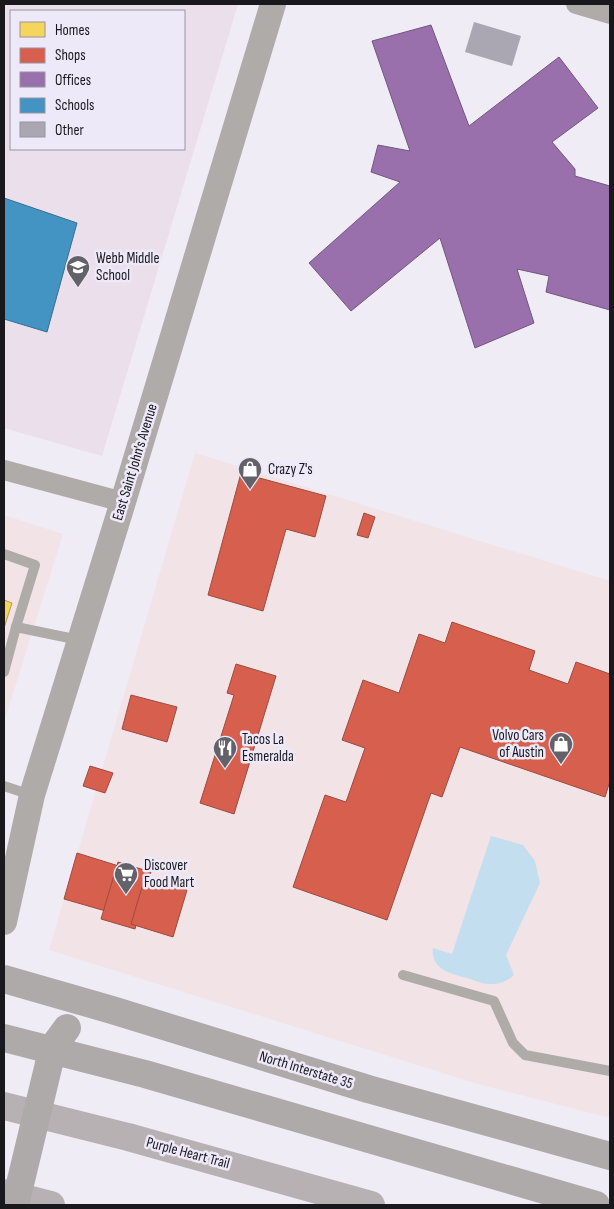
<svg xmlns="http://www.w3.org/2000/svg" width="614" height="1209" font-family="'Sofia Sans Condensed',sans-serif">
	<rect width="100%" height="100%" fill="#efecf6"/>
	<g fill="#f2e3e6">
		<path d="M195,453L610,581V1118L478,1084L49,950Z"/>
		<path d="M4,515L63,534L4,722Z"/>
	</g>
	<path fill="#ebdfec" fill-rule="evenodd" d="M4,4H238L102,456L4,428ZM11,11H184V149H11Z"/>
	<path fill="#c3dfef" d="M491,836L523,845L535,861L540,883L506,955L514,975C508,981 498,985 489,984C483,984 476,981 470,979C454,974 430,971 433,948L452,954Z"/>
	<path fill="#f6d55c" stroke="#b49c49" d="M4,600L12,603L4,628Z"/>
	<g fill="#d6604d" stroke="#9d4a3f">
		<path d="M241,473L326,496L315,537L286,529L263,611L208,595Z"/>
		<path d="M364,513L375,517L368,538L357,535Z"/>
		<path d="M452,622L535,651L529,670L568,684L576,662L610,674V781L605,797L460,747L442,797L431,793L387,920L293,887L325,795L346,802L365,748L342,740L363,680L399,693L419,634L445,643Z"/>
		<path d="M236,664L276,676L234,814L200,803L234,695L227,693Z"/>
		<path d="M131,695L177,707L167,742L122,729Z"/>
		<path d="M90,766L113,773L105,793L83,786Z"/>
		<path d="M77,853L122,867L109,912L64,899Z"/>
		<path d="M118,862L151,872L135,929L101,919Z"/>
		<path d="M145,877L187,890L173,937L131,924Z"/>
	</g>
	<path fill="#9970ab" stroke="#735680" d="M431,25L469,126L559,57L598,108L552,142L575,169V176L610,186V310L546,292L549,276L517,269L534,323L475,348L440,238L351,311L309,263L400,182L371,172L378,145L410,151L372,41Z"/>
	<path fill="#4393c3" stroke="#366e91" d="M4,198L77,223L47,332L4,319Z"/>
	<path fill="#aaa7b2" d="M474,22L521,36L512,66L465,52Z"/>
	<g fill="none" stroke-linecap="round" stroke-linejoin="round">
		<g stroke="#afaba9" stroke-width="10">
			<path d="M4,554L35,565L16,627"/>
			<path d="M4,672L16,627L79,640"/>
			<path d="M4,786L31,795"/>
			<path d="M403,975L494,1001L513,1043L525,1055L610,1071"/>
		</g>
		<g stroke="#afaba9" stroke-width="20">
			<path d="M576,4L610,14"/>
			<path d="M4,470L123,502"/>
		</g>
		<path stroke="#afaba9" stroke-width="26" d="M4,922L32,795L123,502L273,4"/>
		<g stroke="#aeaaaa" stroke-width="28">
			<path d="M4,979L112,1010L368,1089L610,1156"/>
			<path d="M4,1038L145,1074L596,1205"/>
		</g>
		<g stroke="#b8b1b4" stroke-width="28">
			<path d="M4,1106L128,1137L371,1205"/>
			<path d="M4,1193L51,1205"/>
		</g>
		<path stroke="#aeaaaa" stroke-width="28" d="M15,1205L53,1047L67,1028"/>
	</g>
	<defs>
		<g id="school-pin" transform="scale(1.25)"><path d="M0 17L-7.5 6A9.5 9.5 0 1 1 7.5 6Z" fill="#646269" stroke="#ede9f9"/><path d="M0-5L7-2L0 1L-7-2ZM-4 1L0 2.5L4 1V4Q0 6-4 4Z" fill="#fff"/></g>
		<g id="shop-pin" transform="scale(1.25)"><path d="M0 17L-7.5 6A9.5 9.5 0 1 1 7.5 6Z" fill="#646269" stroke="#ede9f9"/><path d="M-5-2.5h2.3a2.7 3.5 0 0 1 5.4 0H5L5.5 6h-11ZM-1.5-2.5h3a1.5 2.3 0 0 0-3 0Z" fill="#fff"/></g>
		<g id="restaurant-pin" transform="scale(1.25)"><path d="M0 17L-7.5 6A9.5 9.5 0 1 1 7.5 6Z" fill="#646269" stroke="#ede9f9"/><path d="M-5-6h1v4h1v-4h1v4h1v-4h1v5L-1.5 .5V6h-2V.5L-5-1ZM5-6V6H3V1.5H1.5Q1.5-4 5-6Z" fill="#fff"/></g>
		<g id="supermarket-pin" transform="scale(1.25)"><path d="M0 17L-7.5 6A9.5 9.5 0 1 1 7.5 6Z" fill="#646269" stroke="#ede9f9"/><path d="M-6-5.5h2.5l.6 2H6L4.5 2H-2.5L-4.4-4H-6ZM-1.5 3.2a1.3 1.3 0 1 0 .1 0ZM3 3.2a1.3 1.3 0 1 0 .1 0Z" fill="#fff"/></g>
	</defs>
	<g fill-rule="evenodd">
		<use href="#school-pin" x="78" y="267"/>
		<use href="#shop-pin" x="250" y="469"/>
		<use href="#shop-pin" x="561" y="744"/>
		<use href="#restaurant-pin" x="225" y="748"/>
		<use href="#supermarket-pin" x="126" y="874"/>
	</g>
	<g text-anchor="middle" dominant-baseline="central" stroke-width="5" stroke-linejoin="round" paint-order="stroke">
		<g font-size="15" fill="#19181d" stroke="#ede9f9" text-anchor="start">
			<text x="96" y="258">Webb Middle<tspan x="96" dy="17">School</tspan></text>
			<text x="268" y="469">Crazy Z's</text>
			<text x="544" y="735" text-anchor="end">Volvo Cars<tspan x="544" dy="17">of Austin</tspan></text>
			<text x="242" y="739">Tacos La<tspan x="242" dy="17">Esmeralda</tspan></text>
			<text x="144" y="865">Discover<tspan x="144" dy="17">Food Mart</tspan></text>
		</g>
		<g font-size="15" fill="#19181d" stroke="#ede9f9">
			<text transform="translate(135 462) rotate(-73)">East Saint John's Avenue</text>
			<text transform="translate(306 1070) rotate(17)">North Interstate 35</text>
			<text transform="translate(188 1153) rotate(15)">Purple Heart Trail</text>
		</g>
	</g>
	<rect width="614" height="1209" fill="none" stroke="#19181d" stroke-width="10"/>
	<rect x="10" y="10" width="175" height="140" fill="#ede9f9" stroke="#9895a1"/>
	<rect x="20" y="22" width="25" height="15" fill="#f6d55c" stroke="#9895a1"/>
	<text x="55" y="35" font-size="15" fill="#19181d">Homes</text>
	<rect x="20" y="48" width="25" height="15" fill="#d6604d" stroke="#9895a1"/>
	<text x="55" y="60" font-size="15" fill="#19181d">Shops</text>
	<rect x="20" y="72" width="25" height="15" fill="#9970ab" stroke="#9895a1"/>
	<text x="55" y="85" font-size="15" fill="#19181d">Offices</text>
	<rect x="20" y="98" width="25" height="15" fill="#4393c3" stroke="#9895a1"/>
	<text x="55" y="110" font-size="15" fill="#19181d">Schools</text>
	<rect x="20" y="122" width="25" height="15" fill="#aaa7b2" stroke="#9895a1"/>
	<text x="55" y="135" font-size="15" fill="#19181d">Other</text>
</svg>
